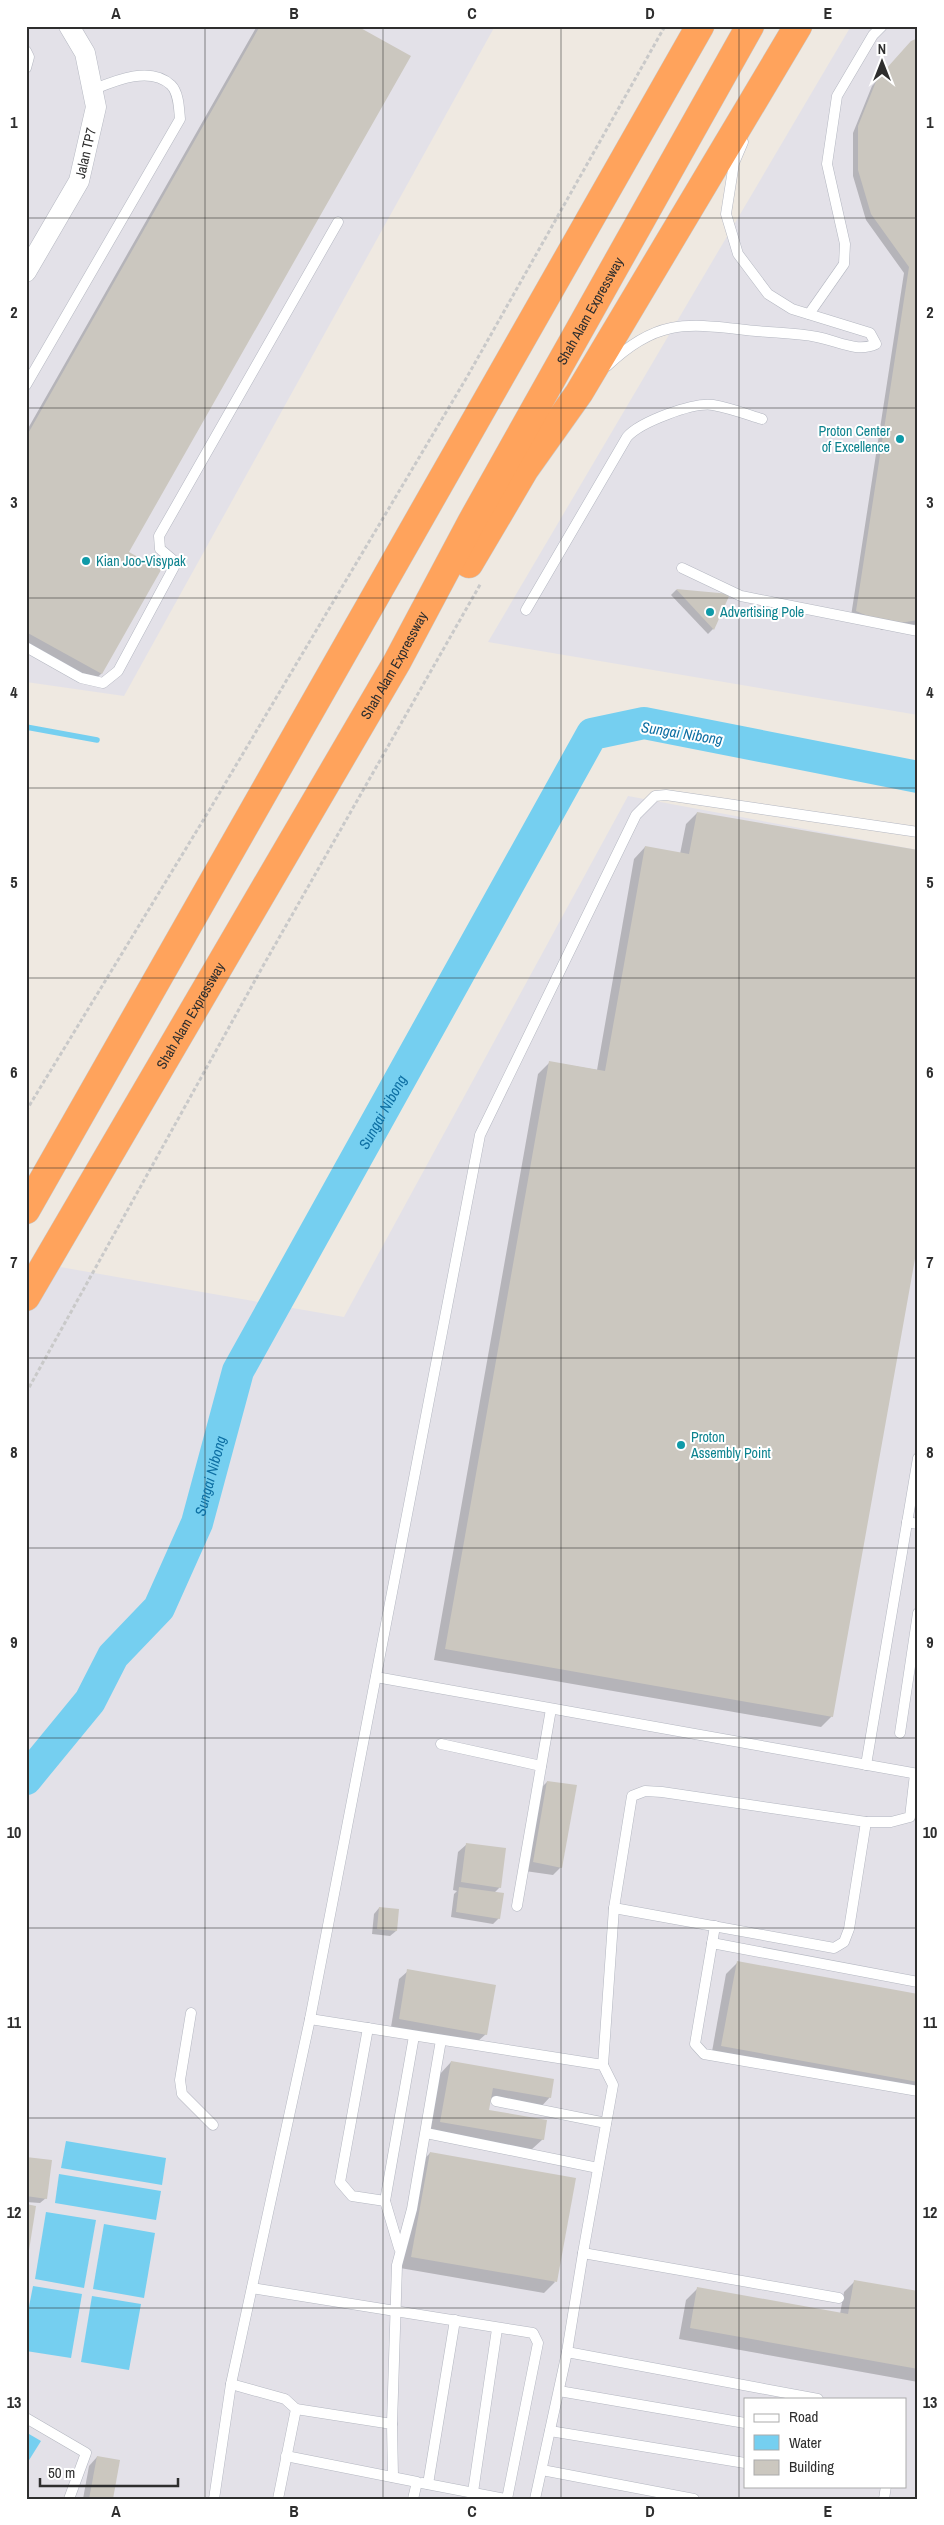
<svg xmlns="http://www.w3.org/2000/svg" width="944" height="2525" font-family="'Archivo Narrow',sans-serif">
	<rect width="100%" height="100%" fill="#efe9e1"/>
	<g fill="#e3e1e8" fill-rule="evenodd">
		<path d="M26,26H495L124,696L26,682Z"/>
		<path d="M851,26H918V715L488,642Z"/>
		<path d="M628,796L918,850V2499H26V1261L344,1317ZM745,2399H905V2486H745Z"/>
	</g>
	<g fill="#75cff0">
		<path d="M66,2141L166,2158L162,2185L61,2168Z"/>
		<path d="M59,2174L161,2191L156,2220L55,2203Z"/>
		<path d="M46,2212L96,2220L84,2288L35,2279Z"/>
		<path d="M104,2224L155,2233L144,2298L93,2289Z"/>
		<path d="M33,2286L82,2294L71,2358L26,2351V2322Z"/>
		<path d="M92,2296L141,2304L129,2370L81,2362Z"/>
		<path d="M29,2434L41,2441L26,2465V2439Z"/>
	</g>
	<g fill="#0003">
		<path d="M257,26H355L127,553L159,570L101,674L92,682L26,645V432Z"/>
		<path d="M918,39V624L882,630L851,616L904,273L866,220L853,176V133L872,86L906,48Z"/>
		<path d="M676,590L728,595L713,629L708,634L671,595Z"/>
		<path d="M697,813L832,1716L821,1727L434,1660L538,1074L550,1062L597,1070L634,859L645,847L680,854L686,824Z"/>
		<path d="M547,1782L561,1867L553,1875L525,1871L539,1790Z"/>
		<path d="M467,1844L500,1887L494,1893L499,1918L493,1924L451,1917L454,1894L457,1891L453,1890L458,1852Z"/>
		<path d="M379,1908L398,1910L396,1931L390,1936L372,1934L374,1914Z"/>
		<path d="M737,1963L918,1996V2095L711,2057L726,1974Z"/>
		<path d="M408,1971L486,2034L477,2042L391,2027L399,1979Z"/>
		<path d="M451,2062L550,2097L539,2109L489,2100L488,2111L543,2139L531,2150L430,2133L440,2074Z"/>
		<path d="M430,2153L555,2282L544,2293L400,2268L419,2165Z"/>
		<path d="M26,2158L46,2198L40,2203L26,2202Z"/>
		<path d="M855,2281L918,2292V2382L679,2339L686,2300L697,2289L840,2314L844,2292Z"/>
		<path d="M97,2457L112,2499H83L89,2466Z"/>
	</g>
	<g fill="none" stroke-linecap="round" stroke-linejoin="round">
		<path stroke="#75cff0" stroke-width="5.5" d="M26,727L97,740"/>
		<path stroke="#75cff0" stroke-width="32" id="s1" d="M26,1779L90,1701L113,1656L159,1608L197,1523L238,1371L592,734L644,723L918,777"/>
	</g>
	<g fill="#cbc7bf">
		<path d="M260,26H357L411,56L129,552L161,570L102,674L26,632V437Z"/>
		<path d="M918,38V620L888,625L856,611L909,267L871,214L858,170V126L877,79L911,41Z"/>
		<path d="M676,589L730,594L714,630Z"/>
		<path d="M697,812L918,850V1242L833,1717L445,1649L549,1061L605,1071L645,846L689,854Z"/>
		<path d="M547,1781L577,1785L562,1868L533,1862Z"/>
		<path d="M466,1843L506,1848L501,1888L461,1882Z"/>
		<path d="M459,1887L504,1893L500,1919L456,1912Z"/>
		<path d="M379,1907L399,1909L397,1931L377,1929Z"/>
		<path d="M737,1961L918,1994V2082L721,2046Z"/>
		<path d="M407,1969L496,1985L487,2035L399,2019Z"/>
		<path d="M451,2061L554,2079L551,2098L493,2088L489,2110L547,2120L544,2140L440,2122Z"/>
		<path d="M430,2152L576,2178L557,2282L411,2257Z"/>
		<path d="M26,2157L52,2160L47,2199L26,2196Z"/>
		<path d="M26,2204L36,2206L27,2263H26Z"/>
		<path d="M854,2280L918,2291V2369L690,2328L697,2287L848,2314Z"/>
		<path d="M97,2456L120,2460L113,2499H89Z"/>
	</g>
	<g fill="none" stroke-linecap="round" stroke-linejoin="round">
		<g stroke="#b4b7c1" stroke-width="11">
			<g id="lane">
				<path d="M26,51L29,57L26,68"/>
				<path d="M809,314L844,264L845,244L827,164L837,96L873,35L882,26"/>
				<path d="M607,366C659,316 690,324 756,331C776,333 797,333 817,337C838,341 857,353 876,344L870,333L792,309L768,294L738,254L726,214L734,163L743,142"/>
				<path d="M26,385L180,119C179,109 179,93 171,85C150,65 114,81 92,90"/>
				<path d="M682,568L741,596L918,631"/>
				<path d="M526,610L627,437C640,422 693,402 713,405C730,408 746,414 762,419"/>
				<path d="M26,647L81,678L103,683L118,671L174,567L173,560L160,549L159,536L338,222"/>
				<path d="M907,1522L918,1524"/>
				<path d="M376,1677L918,1774"/>
				<path d="M900,1733L918,1613"/>
				<path d="M441,1744L541,1766"/>
				<path d="M866,1765L918,1458"/>
				<path d="M517,1906L551,1709"/>
				<path d="M614,1908L834,1948L844,1942L849,1929L866,1822"/>
				<path d="M715,1926L695,2044L704,2054L918,2091"/>
				<path d="M712,1943L918,1982"/>
				<path d="M191,2013L180,2080L182,2094L213,2125"/>
				<path d="M310,2019L603,2065L613,2085L583,2253L839,2298"/>
				<path d="M368,2028L340,2182L352,2196L385,2201"/>
				<path d="M603,2065L614,1908L632,1796L645,1791L662,1792L866,1822H891L910,1817L915,1774"/>
				<path d="M496,2101L606,2123"/>
				<path d="M426,2133L598,2168"/>
				<path d="M399,2248L385,2201L414,2036"/>
				<path d="M252,2288L533,2333L538,2343L507,2499"/>
				<path d="M567,2352L583,2253"/>
				<path d="M231,2384L285,2399L296,2409L278,2499"/>
				<path d="M559,2391L745,2423"/>
				<path d="M296,2409L392,2424L393,2477"/>
				<path d="M26,2418L86,2453L69,2499"/>
				<path d="M392,2424L397,2265L412,2209L441,2040"/>
				<path d="M550,2431L745,2463"/>
				<path d="M286,2456L417,2482L413,2499"/>
				<path d="M542,2470L694,2499"/>
				<path d="M422,2483L505,2499"/>
				<path d="M428,2484L455,2320"/>
				<path d="M473,2492L497,2329"/>
				<path d="M214,2499L231,2384L310,2019L480,1135L636,815L655,796L666,795L918,832"/>
				<path d="M535,2499L567,2352L818,2399"/>
				<path d="M884,2499L886,2486"/>
			</g>
		</g>
		<g stroke="#b4b7c1" stroke-width="21">
			<g id="street">
				<path id="s2" d="M26,272L79,181L96,107L85,53L69,26"/>
			</g>
		</g>
		<g stroke="#c9c9c9" stroke-width="29">
			<g id="highway">
				<path d="M469,564L525,469L579,393L798,26"/>
				<path d="M26,1210L700,26"/>
				<path id="s3" d="M26,1297L397,662L472,521L750,26"/>
			</g>
		</g>
		<g stroke="#c9c9c9" stroke-width="3" stroke-dasharray="4 2.5" stroke-linecap="butt">
			<path d="M26,1111L210,809L467,377L665,26"/>
			<path d="M26,1393L263,966L481,583"/>
		</g>
		<use href="#lane" stroke="#fff" stroke-width="10"/>
		<use href="#street" stroke="#fff" stroke-width="20"/>
		<use href="#highway" stroke="#ffa35c" stroke-width="28"/>
	</g>
	<path fill="none" stroke="#2e2e2e" stroke-width="1" stroke-opacity="0.55" d="M205,26V2499M383,26V2499M561,26V2499M739,26V2499M26,218H918M26,408H918M26,598H918M26,788H918M26,978H918M26,1168H918M26,1358H918M26,1548H918M26,1738H918M26,1928H918M26,2118H918M26,2308H918"/>
	<g fill="#0f9aa8" stroke="#fff" stroke-width="2">
		<circle cx="900" cy="439" r="5"/>
		<circle cx="86" cy="561" r="5"/>
		<circle cx="710" cy="612" r="5"/>
		<circle cx="681" cy="1445" r="5"/>
	</g>
	<g text-anchor="middle" dominant-baseline="central" stroke-width="4" stroke-linejoin="round" paint-order="stroke">
		<g font-size="14" fill="#2e2e2e" stroke="#fff">
			<text stroke="none"><textPath href="#s2" startOffset="134">Jalan TP7</textPath></text>
			<text stroke="none"><textPath href="#s3" startOffset="1136">Shah Alam Expressway</textPath></text>
			<text stroke="none"><textPath href="#s3" startOffset="731">Shah Alam Expressway</textPath></text>
			<text stroke="none"><textPath href="#s3" startOffset="326">Shah Alam Expressway</textPath></text>
		</g>
		<g font-size="14" fill="#0d838f" stroke="#fff" text-anchor="start">
			<text x="890" y="431" text-anchor="end">Proton Center<tspan x="890" dy="16">of Excellence</tspan></text>
			<text x="96" y="561">Kian Joo-Visypak</text>
			<text x="720" y="612">Advertising Pole</text>
			<text x="691" y="1437">Proton<tspan x="691" dy="16">Assembly Point</tspan></text>
		</g>
		<g font-size="15" font-style="italic" fill="#0d6fa3" stroke="#fff">
			<text transform="translate(682 733) rotate(9)">Sungai Nibong</text>
			<text stroke="none"><textPath href="#s1" startOffset="765">Sungai Nibong</textPath></text>
			<text stroke="none"><textPath href="#s1" startOffset="360">Sungai Nibong</textPath></text>
		</g>
	</g>
	<rect width="944" height="2525" fill="none" stroke="#ffffff" stroke-width="55"/>
	<rect x="744" y="2398" width="162" height="90" fill="#ffffff" stroke="#ababab"/>
	<rect x="754" y="2414" width="25" height="8" fill="#ffffff" stroke="#ababab"/>
	<text x="789" y="2422" font-size="15" fill="#2e2e2e">Road</text>
	<rect x="754" y="2435" width="25" height="15" fill="#75cff0" stroke="#ababab"/>
	<text x="789" y="2448" font-size="15" fill="#2e2e2e">Water</text>
	<rect x="754" y="2460" width="25" height="15" fill="#cbc7bf" stroke="#ababab"/>
	<text x="789" y="2472" font-size="15" fill="#2e2e2e">Building</text>
	<g transform="translate(882 62)" stroke="#ffffff" stroke-width="4" paint-order="stroke">
	<path d="M0-4L9 19L0 12L-9 19Z" fill="#2e2e2e"/>
	<text y="-8" font-size="14" font-weight="bold" text-anchor="middle" fill="#2e2e2e">N</text>
	</g>
	<path d="M40 2478v8h138v-8" fill="none" stroke="#2e2e2e" stroke-width="2.5"/>
	<text x="48" y="2478" font-size="15" fill="#2e2e2e" stroke="#ffffff" stroke-width="4" paint-order="stroke">50 m</text>
	<rect x="28" y="28" width="888" height="2470" fill="none" stroke="#2e2e2e" stroke-width="2"/>
	<g font-size="16" text-anchor="middle" font-weight="bold" fill="#2e2e2e">
		<text x="116" y="19">A</text>
		<text x="294" y="19">B</text>
		<text x="472" y="19">C</text>
		<text x="650" y="19">D</text>
		<text x="828" y="19">E</text>
		<text x="14" y="128">1</text>
		<text x="930" y="128">1</text>
		<text x="14" y="318">2</text>
		<text x="930" y="318">2</text>
		<text x="14" y="508">3</text>
		<text x="930" y="508">3</text>
		<text x="14" y="698">4</text>
		<text x="930" y="698">4</text>
		<text x="14" y="888">5</text>
		<text x="930" y="888">5</text>
		<text x="14" y="1078">6</text>
		<text x="930" y="1078">6</text>
		<text x="14" y="1268">7</text>
		<text x="930" y="1268">7</text>
		<text x="14" y="1458">8</text>
		<text x="930" y="1458">8</text>
		<text x="14" y="1648">9</text>
		<text x="930" y="1648">9</text>
		<text x="14" y="1838">10</text>
		<text x="930" y="1838">10</text>
		<text x="14" y="2028">11</text>
		<text x="930" y="2028">11</text>
		<text x="14" y="2218">12</text>
		<text x="930" y="2218">12</text>
		<text x="14" y="2408">13</text>
		<text x="930" y="2408">13</text>
		<text x="116" y="2517">A</text>
		<text x="294" y="2517">B</text>
		<text x="472" y="2517">C</text>
		<text x="650" y="2517">D</text>
		<text x="828" y="2517">E</text>
	</g>
</svg>
